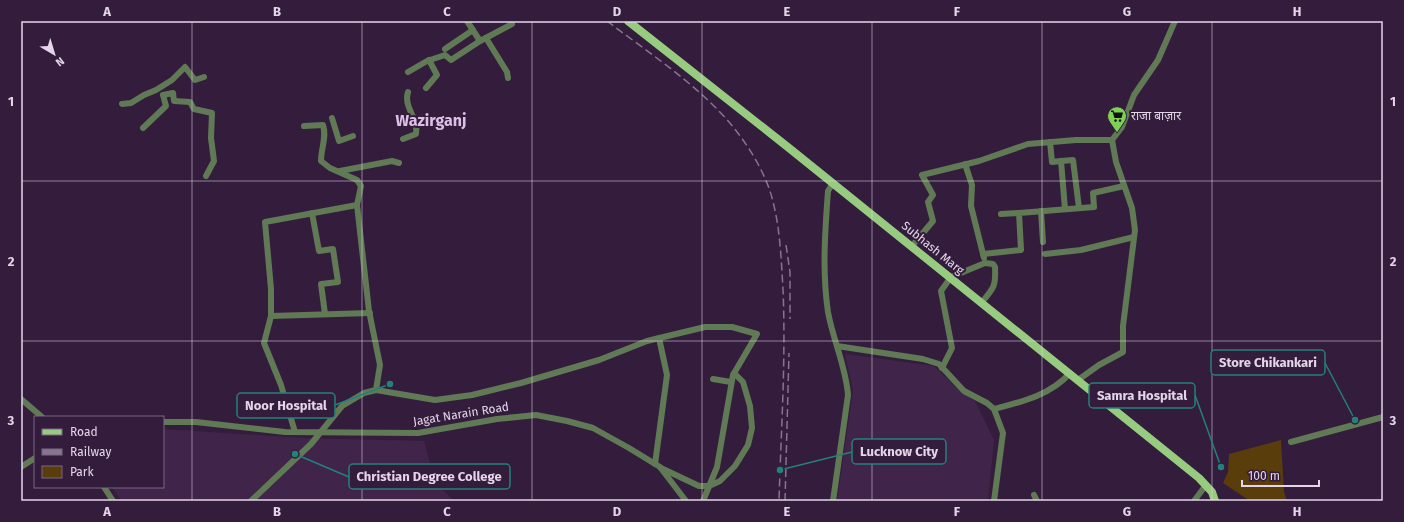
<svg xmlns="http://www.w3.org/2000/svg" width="1404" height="522" font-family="'Fira Sans','Noto Sans Devanagari',sans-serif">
	<rect width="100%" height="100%" fill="#341d3c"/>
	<g fill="#402449">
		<path d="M845,354L934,366L961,392L975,401L994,440L988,501H837L853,390Z"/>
		<path d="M163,429L303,438L424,441L431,467L443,490L454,501H122L112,487H163Z"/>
	</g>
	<path fill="#593d0a" d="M1281,440L1284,492L1287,501H1250L1223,483L1228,472L1229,454Z"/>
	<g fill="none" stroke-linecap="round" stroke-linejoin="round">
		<g stroke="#607a55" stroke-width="6">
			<path d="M467,21L480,41"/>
			<path d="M486,38L507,72L508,78"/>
			<path d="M445,49L473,30"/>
			<path d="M408,72L427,61L445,55L451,60L480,41L512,24"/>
			<path d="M426,88L437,75L429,60"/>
			<path d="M122,104L131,103L144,95L156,90L172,80L185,67L195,80L204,77"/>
			<path d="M332,118L339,141L353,136"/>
			<path d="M304,126L323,125C327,137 321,148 321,161L330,168L357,180L361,186L357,205L369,311L380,365L376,390"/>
			<path d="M143,128L166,106L163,95L173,93L174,101L190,102L194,109L212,113L211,138L214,161L206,176"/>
			<path d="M403,139L416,134C419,119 403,107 408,92"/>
			<path d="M1050,142L1052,162L1061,161L1065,209"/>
			<path d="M1061,161L1073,160L1079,208"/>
			<path d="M965,164L972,185L971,206L984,258"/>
			<path d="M340,171L392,161L399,163"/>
			<path d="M1041,211L1043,242"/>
			<path d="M312,213L319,251L333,249L338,282L321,284L325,314"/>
			<path d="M1001,214L1019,213"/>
			<path d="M912,246L933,221L928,202L933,195L922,175L979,161L1028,144L1076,140H1112"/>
			<path d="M983,254L1021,250L1019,213L1094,207L1093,193L1124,186"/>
			<path d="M1045,254L1081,250L1134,237"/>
			<path d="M271,316L370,313"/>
			<path d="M837,346L923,359L939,364L964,391L987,403L994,409L1003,433L994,501"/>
			<path d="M942,368L952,348L941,291L951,277L985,263L993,264L995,267C996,286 994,288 982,302"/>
			<path d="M713,379L731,382"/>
			<path d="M1078,380L1099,365L1123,352V326L1135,230L1132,208L1116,162L1112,140L1122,127L1134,95L1158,60L1175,21"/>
			<path d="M21,399L42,417"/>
			<path d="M994,409C1021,402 1051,395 1070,373"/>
			<path d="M163,422H196L285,432L418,433L497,419L536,415L567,421L593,428L629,448L660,467L686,501"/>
			<path d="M295,432L281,385L264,343L271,316V289L265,222L357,205"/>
			<path d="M1291,442L1383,417"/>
			<path d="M655,464L667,375L659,338"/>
			<path d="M21,467L35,458"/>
			<path d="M661,468L699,486H709L720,481L735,466L748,445L752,428L750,406L743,382L734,373"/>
			<path d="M104,487L113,501"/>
			<path d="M1034,495L1037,501"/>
			<path d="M251,501L311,444L342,406L364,393L376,390L435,400L472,395L521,383L599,360L647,341L705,327H732L757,334L733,375L717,467L703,501"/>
			<path d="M833,501L848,395C846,367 833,340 828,312C822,272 825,232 828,191L833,183"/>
			<path d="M1194,501L1206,485"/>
		</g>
		<path stroke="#97cc80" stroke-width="8" d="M628,21L789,148L1199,478L1212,492L1215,501"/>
		<g stroke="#87748e" stroke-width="1.5" stroke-dasharray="8 4" stroke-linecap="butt">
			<path d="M607,21C649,53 701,87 734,128C749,147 762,168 770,191C780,223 781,256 783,289C786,360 781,431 779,501"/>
			<path d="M786,245L790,272V319"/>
			<path d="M785,501L789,353"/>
		</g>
	</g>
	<path fill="none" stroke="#e4d5e9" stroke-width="1" stroke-opacity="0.55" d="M192,21V501M362,21V501M532,21V501M702,21V501M872,21V501M1042,21V501M1212,21V501M21,181H1383M21,341H1383"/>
	<defs>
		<g id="supermarket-pin" transform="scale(1)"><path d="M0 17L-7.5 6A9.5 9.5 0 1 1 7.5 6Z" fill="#7dd154" stroke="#341d3c"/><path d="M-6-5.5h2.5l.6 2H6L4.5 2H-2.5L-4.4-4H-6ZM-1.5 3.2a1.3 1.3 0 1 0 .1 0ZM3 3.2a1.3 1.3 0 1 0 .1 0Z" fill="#111"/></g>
	</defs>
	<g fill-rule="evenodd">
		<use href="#supermarket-pin" x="1117" y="116"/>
	</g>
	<g text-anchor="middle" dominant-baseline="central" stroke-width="4" stroke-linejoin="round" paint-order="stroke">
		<g font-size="12" fill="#e4d5e9" stroke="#341d3c" text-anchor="start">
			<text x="1131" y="116">राजा बाज़ार</text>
		</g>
		<g font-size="12" fill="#e4d5e9" stroke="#341d3c">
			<text transform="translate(933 248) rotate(39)">Subhash Marg</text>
			<text transform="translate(461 414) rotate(-9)">Jagat Narain Road</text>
		</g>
		<g font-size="16" font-weight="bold" fill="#dcbfe7" stroke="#341d3c">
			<text x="431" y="120">Wazirganj</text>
		</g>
	</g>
	<path fill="none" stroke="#24807a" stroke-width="1.5" d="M1355 420L1325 363M1221 467L1195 395M390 384L335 405M780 470L852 452M295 454L349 477"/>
	<g fill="#24807a" stroke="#341d3c" stroke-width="1.5">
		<circle cx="1355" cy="420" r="4"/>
		<circle cx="1221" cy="467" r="4"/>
		<circle cx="390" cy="384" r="4"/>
		<circle cx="780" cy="470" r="4"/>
		<circle cx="295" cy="454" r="4"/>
	</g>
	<g fill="#341d3c" stroke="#24807a" stroke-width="1.5">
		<rect x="1211" y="350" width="114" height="25" rx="4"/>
		<rect x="1089" y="383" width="106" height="25" rx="4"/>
		<rect x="237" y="393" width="98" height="25" rx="4"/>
		<rect x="852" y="439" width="94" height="25" rx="4"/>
		<rect x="349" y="464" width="161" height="25" rx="4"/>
	</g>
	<g font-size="13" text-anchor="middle" font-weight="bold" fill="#e4d5e9">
		<text x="1268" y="367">Store Chikankari</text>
		<text x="1142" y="400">Samra Hospital</text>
		<text x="286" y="410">Noor Hospital</text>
		<text x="899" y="456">Lucknow City</text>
		<text x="429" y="481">Christian Degree College</text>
	</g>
	<rect width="1404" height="522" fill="none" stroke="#341d3c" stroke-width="44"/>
	<rect x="34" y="416" width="130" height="72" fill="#341d3c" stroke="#7a6781"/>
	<rect x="42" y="429" width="20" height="6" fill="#97cc80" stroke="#7a6781"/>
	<text x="70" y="436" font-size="12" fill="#e4d5e9">Road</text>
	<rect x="42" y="449" width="20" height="6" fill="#87748e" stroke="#7a6781"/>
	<text x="70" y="456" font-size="12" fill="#e4d5e9">Railway</text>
	<rect x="42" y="466" width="20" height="12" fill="#593d0a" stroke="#7a6781"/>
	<text x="70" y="476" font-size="12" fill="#e4d5e9">Park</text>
	<g transform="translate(54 54) rotate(142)" stroke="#341d3c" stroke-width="3" paint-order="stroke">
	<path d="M0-3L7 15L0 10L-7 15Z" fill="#e4d5e9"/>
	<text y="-6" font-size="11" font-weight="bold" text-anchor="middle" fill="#e4d5e9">N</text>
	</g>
	<path d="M1242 480v6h77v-6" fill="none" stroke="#e4d5e9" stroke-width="2"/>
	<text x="1248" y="480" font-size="12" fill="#e4d5e9" stroke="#341d3c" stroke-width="3" paint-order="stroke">100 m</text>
	<rect x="22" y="22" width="1360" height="478" fill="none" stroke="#e4d5e9" stroke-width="1.5"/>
	<g font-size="13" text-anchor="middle" font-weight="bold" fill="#e4d5e9">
		<text x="107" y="16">A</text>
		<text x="277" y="16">B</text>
		<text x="447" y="16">C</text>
		<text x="617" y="16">D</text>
		<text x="787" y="16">E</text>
		<text x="957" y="16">F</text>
		<text x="1127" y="16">G</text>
		<text x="1297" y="16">H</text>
		<text x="11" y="106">1</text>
		<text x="1393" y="106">1</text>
		<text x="11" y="266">2</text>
		<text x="1393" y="266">2</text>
		<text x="11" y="425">3</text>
		<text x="1393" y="425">3</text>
		<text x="107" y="516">A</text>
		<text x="277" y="516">B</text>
		<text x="447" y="516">C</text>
		<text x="617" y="516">D</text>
		<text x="787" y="516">E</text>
		<text x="957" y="516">F</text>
		<text x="1127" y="516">G</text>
		<text x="1297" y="516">H</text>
	</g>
</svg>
